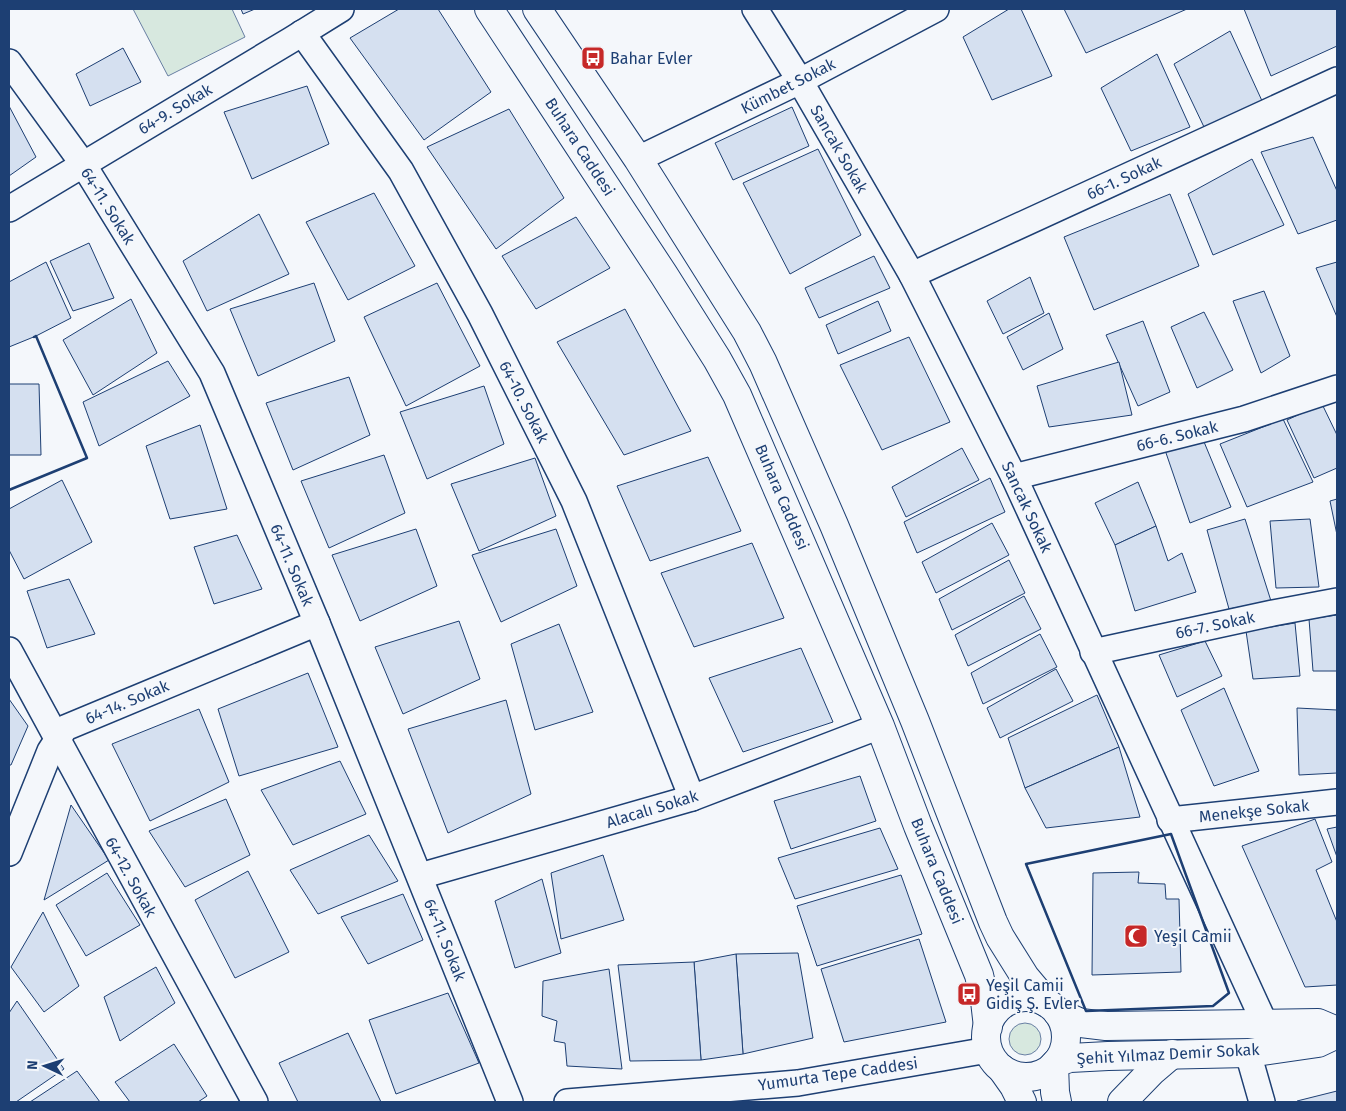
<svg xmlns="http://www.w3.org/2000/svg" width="1346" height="1111" font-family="'Fira Sans',sans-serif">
	<rect width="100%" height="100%" fill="#f4f7fb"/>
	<g fill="#d7e8df" stroke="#687fa3">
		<path d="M133,9H232L245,37L168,76Z"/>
		<circle cx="1025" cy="1039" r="16"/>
	</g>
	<g fill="#d5e0f0" stroke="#1d3f73">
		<path d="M241,9H255L243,14Z"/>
		<path d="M399,9H438L491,92L424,140L350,38Z"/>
		<path d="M1009,9H1021L1052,76L992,100L963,37Z"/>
		<path d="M1064,9H1187L1086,53Z"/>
		<path d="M1244,9H1337V46L1271,76Z"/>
		<path d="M1230,31L1263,103L1204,127L1174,64Z"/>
		<path d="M123,48L141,82L90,106L76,74Z"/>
		<path d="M1157,54L1190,127L1131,151L1101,88Z"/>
		<path d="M307,86L329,144L252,179L224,112Z"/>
		<path d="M9,106L36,157L9,176Z"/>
		<path d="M792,107L809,146L733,180L715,143Z"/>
		<path d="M509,109L564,198L496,249L427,147Z"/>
		<path d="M1313,137L1337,191V220L1298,234L1261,152Z"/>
		<path d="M818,149L861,235L790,274L743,183Z"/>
		<path d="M1252,159L1284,225L1213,255L1188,194Z"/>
		<path d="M374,193L415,266L348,300L306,222Z"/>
		<path d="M1170,194L1199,266L1094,310L1064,237Z"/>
		<path d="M259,214L289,274L207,311L183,261Z"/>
		<path d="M576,217L610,268L536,309L502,256Z"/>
		<path d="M89,243L114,298L73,311L50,261Z"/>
		<path d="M874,256L890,288L819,318L805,288Z"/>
		<path d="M46,262L71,318L36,336L9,347V282Z"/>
		<path d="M1337,262V317L1316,268Z"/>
		<path d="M1030,277L1044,313L1003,334L987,301Z"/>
		<path d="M314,283L335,341L258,376L230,309Z"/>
		<path d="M437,283L480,366L406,406L364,317Z"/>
		<path d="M1264,291L1290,356L1261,373L1233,301Z"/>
		<path d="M131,299L157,353L93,395L63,340Z"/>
		<path d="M878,301L891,331L838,354L826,325Z"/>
		<path d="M625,309L691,431L624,455L557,342Z"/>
		<path d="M1204,312L1233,370L1197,388L1171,327Z"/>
		<path d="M1049,313L1063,349L1023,370L1007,337Z"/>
		<path d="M1143,321L1170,392L1138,406L1106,335Z"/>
		<path d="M909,337L950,422L882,450L840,365Z"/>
		<path d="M168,361L190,396L99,446L83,402Z"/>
		<path d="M1119,362L1132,415L1049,427L1037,386Z"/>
		<path d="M349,377L370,435L293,470L266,403Z"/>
		<path d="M9,384H39L41,455H9Z"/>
		<path d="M484,386L504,444L427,479L400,412Z"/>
		<path d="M1322,404L1337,435V468L1314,478L1287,420Z"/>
		<path d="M1283,419L1313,482L1247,507L1220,444Z"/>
		<path d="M200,425L227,509L170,519L146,446Z"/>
		<path d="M1202,437L1231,507L1190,523L1165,450Z"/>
		<path d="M962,448L979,480L906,517L892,487Z"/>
		<path d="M384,455L405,513L329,548L301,481Z"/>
		<path d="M708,457L741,531L650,561L617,486Z"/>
		<path d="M535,458L556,516L479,551L451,484Z"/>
		<path d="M990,478L1005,512L917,553L904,522Z"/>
		<path d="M62,480L92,542L24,579L9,550V509Z"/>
		<path d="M1138,482L1156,526L1115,545L1095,503Z"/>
		<path d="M1337,499V535L1330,501Z"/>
		<path d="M1245,519L1271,601L1229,609L1207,530Z"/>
		<path d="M1310,519L1319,587L1276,588L1270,521Z"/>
		<path d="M992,523L1009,555L936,593L922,562Z"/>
		<path d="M1156,526L1168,561L1182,553L1196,592L1135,611L1115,545Z"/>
		<path d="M416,529L437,586L360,621L332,555Z"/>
		<path d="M556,529L577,586L501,622L472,555Z"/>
		<path d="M237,535L262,589L214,604L194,547Z"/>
		<path d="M752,543L784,618L694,647L661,573Z"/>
		<path d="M1009,560L1025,593L952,630L939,599Z"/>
		<path d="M69,579L95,634L47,648L27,591Z"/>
		<path d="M1024,596L1041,629L968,666L955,635Z"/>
		<path d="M1337,615V671H1313L1309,619Z"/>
		<path d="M459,621L480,679L403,714L375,647Z"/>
		<path d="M1295,623L1300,676L1253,679L1246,631Z"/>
		<path d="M559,624L593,712L535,730L511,644Z"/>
		<path d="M1040,634L1057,667L983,704L971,673Z"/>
		<path d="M1205,641L1222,676L1177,697L1159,655Z"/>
		<path d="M801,648L833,722L743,752L709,678Z"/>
		<path d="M1056,669L1073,701L1000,738L987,708Z"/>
		<path d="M308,673L338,747L239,776L218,709Z"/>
		<path d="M1224,688L1259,771L1214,786L1181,710Z"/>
		<path d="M1097,695L1119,747L1025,788L1008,738Z"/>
		<path d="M9,699L28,726L11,765H9Z"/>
		<path d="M506,700L531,794L448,833L408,729Z"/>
		<path d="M1297,708L1337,710V773L1299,775Z"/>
		<path d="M199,709L229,782L150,821L112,744Z"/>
		<path d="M1119,747L1140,817L1046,828L1025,788Z"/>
		<path d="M340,761L366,814L293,845L261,790Z"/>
		<path d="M860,776L876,821L791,849L774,801Z"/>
		<path d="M226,799L250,855L185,887L149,831Z"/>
		<path d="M71,805L109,860L44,900Z"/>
		<path d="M1315,819L1332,862L1316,870L1337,922V985L1305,987L1242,846Z"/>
		<path d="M1337,827V857L1327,829Z"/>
		<path d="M880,828L898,869L795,899L778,858Z"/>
		<path d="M369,835L398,881L318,914L290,870Z"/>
		<path d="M603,855L624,920L561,939L551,873Z"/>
		<path d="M248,871L289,952L235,978L195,900Z"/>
		<path d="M1139,872L1138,883L1165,884L1166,899H1179L1181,972L1092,975L1093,873Z"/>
		<path d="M107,873L140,925L86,956L56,905Z"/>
		<path d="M901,875L922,934L817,966L797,906Z"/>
		<path d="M542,879L561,953L515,968L495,901Z"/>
		<path d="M403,894L423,940L368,964L341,917Z"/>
		<path d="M43,912L79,986L44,1012L11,967Z"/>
		<path d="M919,939L946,1022L844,1042L821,969Z"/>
		<path d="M798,953L813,1038L743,1054L736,954Z"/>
		<path d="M736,954L743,1054L701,1060L694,962Z"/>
		<path d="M694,962L701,1060L630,1061L618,965Z"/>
		<path d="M156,967L175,1003L120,1041L104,997Z"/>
		<path d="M609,969L622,1069L567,1066L565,1043L554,1041L557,1021L542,1016L543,981Z"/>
		<path d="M448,993L479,1063L396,1094L369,1020Z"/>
		<path d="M17,1001L64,1069L16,1102H9V1013Z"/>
		<path d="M348,1033L381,1102H298L279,1063Z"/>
		<path d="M174,1044L207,1096L198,1102H130L115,1082Z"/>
		<path d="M77,1071L100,1102H30Z"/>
		<path d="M1337,1091V1102H1297V1101Z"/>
	</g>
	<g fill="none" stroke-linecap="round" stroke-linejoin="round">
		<g stroke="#1d3f73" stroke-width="28">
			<g id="minor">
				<path d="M755,9L800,81L912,275L1014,477L1265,1024L1269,1041"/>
				<path d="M302,33L401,171L480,314L574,501L692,798"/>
				<path d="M9,62L83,164L212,373L317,623L510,1102"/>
				<path d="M638,159L800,81L936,9"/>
				<path d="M9,209L291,40L341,9"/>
				<path d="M912,275L1337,80"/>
				<path d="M1014,477L1244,419L1337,388"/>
				<path d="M9,650L255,1102"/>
				<path d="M1093,652L1273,613L1337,601"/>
				<path d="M1170,820L1337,802"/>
				<path d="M9,853L50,751L65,728L317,623"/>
				<path d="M420,876L692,798L880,726"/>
				<path d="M1248,1053L1262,1102"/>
				<path d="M567,1102L798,1083L988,1050"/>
			</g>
		</g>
		<g stroke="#1d3f73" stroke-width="30">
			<g id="tertiary">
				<path d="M1058,1013L1081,1023L1106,1026L1318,1023L1337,1031"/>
				<path d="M1057,1062L1070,1058L1108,1056L1248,1053L1318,1043L1337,1034"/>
				<path d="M1122,1102L1152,1071L1172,1054"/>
			</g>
		</g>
		<g stroke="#1d3f73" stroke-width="30">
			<g id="primary">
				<path d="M489,9L664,275L717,359L737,395L880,726L918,826L979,975L985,1001L988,1027"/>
				<path d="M537,9L638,159L747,332L763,363L834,525L915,721L993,922L1000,937L1025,977L1046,1002"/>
				<circle cx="1026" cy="1037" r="40"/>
				<path d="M1054,1065L1055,1092L1057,1102"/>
				<path d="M1002,1069L1014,1086L1022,1102"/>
			</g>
		</g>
		<use href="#minor" stroke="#f4f7fb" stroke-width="25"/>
		<use href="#tertiary" stroke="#f4f7fb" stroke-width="28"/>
		<use href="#primary" stroke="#f4f7fb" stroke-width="28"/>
		<g stroke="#1d3f73" stroke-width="2.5">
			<path d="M9,490L87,458L36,336L34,337"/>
			<path d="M1171,834L1229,993L1213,1006L1086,1011L1026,864Z"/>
		</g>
	</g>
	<defs>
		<g id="bus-square" transform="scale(1.25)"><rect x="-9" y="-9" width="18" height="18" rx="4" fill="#c62828" stroke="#f4f7fb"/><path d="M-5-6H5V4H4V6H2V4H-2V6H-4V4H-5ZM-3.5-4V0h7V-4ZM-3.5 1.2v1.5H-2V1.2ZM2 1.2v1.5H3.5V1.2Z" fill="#fff"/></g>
		<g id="mosque-square" transform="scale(1.25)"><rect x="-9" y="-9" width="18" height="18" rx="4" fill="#c62828" stroke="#f4f7fb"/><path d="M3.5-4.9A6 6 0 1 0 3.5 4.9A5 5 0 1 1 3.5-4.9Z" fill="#fff"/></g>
	</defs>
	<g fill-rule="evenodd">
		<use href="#bus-square" x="593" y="58"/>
		<use href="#mosque-square" x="1136" y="936"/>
		<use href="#bus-square" x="969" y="994"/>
	</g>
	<g text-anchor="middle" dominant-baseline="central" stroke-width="4" stroke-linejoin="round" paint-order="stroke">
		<g font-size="16" fill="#1d3f73" stroke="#f4f7fb" text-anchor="start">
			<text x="610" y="58">Bahar Evler</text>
			<text x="1154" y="936">Yeşil Camii</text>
			<text x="986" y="985">Yeşil Camii<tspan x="986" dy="18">Gidiş Ş. Evler</tspan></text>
		</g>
		<g font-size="16" fill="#1d3f73" stroke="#f4f7fb">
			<text transform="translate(788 86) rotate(-27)">Kümbet Sokak</text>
			<text transform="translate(175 109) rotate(-31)">64-9. Sokak</text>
			<text transform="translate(580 147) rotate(57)">Buhara Caddesi</text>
			<text transform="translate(839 149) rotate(60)">Sancak Sokak</text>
			<text transform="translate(1124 178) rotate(-25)">66-1. Sokak</text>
			<text transform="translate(108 206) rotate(58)">64-11. Sokak</text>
			<text transform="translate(524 402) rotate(63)">64-10. Sokak</text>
			<text transform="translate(1177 436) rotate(-14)">66-6. Sokak</text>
			<text transform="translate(782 497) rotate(67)">Buhara Caddesi</text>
			<text transform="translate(1027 507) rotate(65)">Sancak Sokak</text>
			<text transform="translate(292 565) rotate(67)">64-11. Sokak</text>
			<text transform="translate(1215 625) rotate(-12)">66-7. Sokak</text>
			<text transform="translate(127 702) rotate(-23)">64-14. Sokak</text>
			<text transform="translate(652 809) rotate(-17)">Alacalı Sokak</text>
			<text transform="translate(1254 811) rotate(-6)">Menekşe Sokak</text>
			<text transform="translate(937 871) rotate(68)">Buhara Caddesi</text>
			<text transform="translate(131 877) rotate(61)">64-12. Sokak</text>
			<text transform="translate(445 940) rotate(68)">64-11. Sokak</text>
			<text transform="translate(1168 1054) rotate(-3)">Şehit Yılmaz Demir Sokak</text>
			<text transform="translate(838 1074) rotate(-8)">Yumurta Tepe Caddesi</text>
		</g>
	</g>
	<rect width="1346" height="1111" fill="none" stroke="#1d3f73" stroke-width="20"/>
	<g transform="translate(45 1066) rotate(274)" stroke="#f4f7fb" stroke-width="4" paint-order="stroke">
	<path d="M0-4L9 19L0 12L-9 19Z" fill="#1d3f73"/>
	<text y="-8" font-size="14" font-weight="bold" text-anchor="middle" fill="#1d3f73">N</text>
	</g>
</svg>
